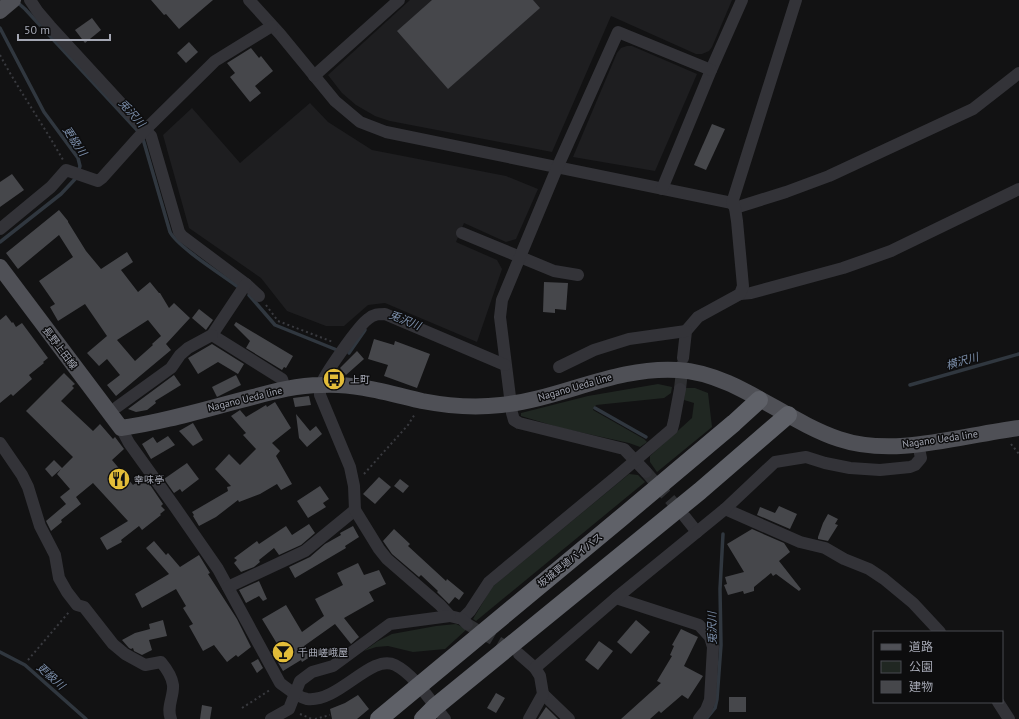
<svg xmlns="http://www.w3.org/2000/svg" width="1019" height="719" font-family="'PT Sans','Noto Sans JP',sans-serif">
	<rect width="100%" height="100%" fill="#121213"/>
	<g fill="#1e1e20">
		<path d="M410,0H732L712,47L709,51L702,54H696L611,16L552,152L390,121L375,116L356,105L342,93L328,75Z"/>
		<path d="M627,46H632L697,74L655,171L573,157L617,53L621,48Z"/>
		<path d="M310,103L328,122L372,150L506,176L538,189L516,239L506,242L464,223L456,242L497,260L502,269L477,342L385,303L368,305L344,326H326L287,311L261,278L189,228L163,135L192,108L240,163Z"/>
	</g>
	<g fill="#202722">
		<path d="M658,384L672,387L671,393L664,398L596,405L593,410L644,439L647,442L640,447L629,443L561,428L521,416V413L588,396Z"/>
		<path d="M685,388H695L708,393L712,427L657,472L650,462V456L692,418L694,403L684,400Z"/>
		<path d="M629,474L638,475L645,482L476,621L473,619L492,587Z"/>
		<path d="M456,624L467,629L445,649L413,652L388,646L376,647L364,651L378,641L392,634L436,626Z"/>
	</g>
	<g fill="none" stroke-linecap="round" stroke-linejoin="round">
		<g stroke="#30373f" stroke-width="3.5">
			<path d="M17,2L25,9L138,131L143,139L170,232C178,247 221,274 237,286"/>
			<path d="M0,28L44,112L78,158L80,166L77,177L61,194L0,242"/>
			<path d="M249,295L275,325L337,350"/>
			<path d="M349,353L365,330"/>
			<path d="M910,385L1019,354"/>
			<path d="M595,408L646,437"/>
			<path d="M0,652L25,665L86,719"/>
			<path d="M706,719L715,708L717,699L721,645L720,589L723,534"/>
		</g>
	</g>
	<g fill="#46474b" fill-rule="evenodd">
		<path d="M151,0H213L179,29L166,14L164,15Z"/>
		<path d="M432,0H533L540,8L448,89L397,31Z"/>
		<path d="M92,18L101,30L85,43L75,30Z"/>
		<path d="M189,42L198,52L186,63L177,53Z"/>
		<path d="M251,48L259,58L261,56L273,71L255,86L261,93L250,102L230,77L235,73L227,63Z"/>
		<path d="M712,124L725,129L706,170L694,165Z"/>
		<path d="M12,174L24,190L0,207V182Z"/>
		<path d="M59,210L68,221V222L86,251L101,269L127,252L133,262L121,270L138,292L150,282L159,293H160L169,308L174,303L190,318L166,344L171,350L116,396L107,385L120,375L107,359L99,366L87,353L107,336L85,304L58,321L50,307L55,304L39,281L73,257L59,235L18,269L6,253ZM148,320L161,336L152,344L153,345L135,361L117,340Z"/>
		<path d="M544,282L568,283L566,310L555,309V313L543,312Z"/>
		<path d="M199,309L213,320L206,330L192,318Z"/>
		<path d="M6,315L12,323L13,322L16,327L22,323L48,358L43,362L44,363L29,375L32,379L13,396L11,394L0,403V320Z"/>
		<path d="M236,322L293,356L286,368L284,367L282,370L246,348L250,341L234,325Z"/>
		<path d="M374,339L394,345L395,341L430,354L417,388L384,376L388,365L368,359Z"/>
		<path d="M212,344L244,364L238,374L218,362L198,374L188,358Z"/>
		<path d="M357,351L364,359L346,375L340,368Z"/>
		<path d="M64,373L75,384L72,386L74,388L61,401L93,431L100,424L113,439L115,437L124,449L112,460L133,485L144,476L163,504L161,506L165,510L160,514L161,515L142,530L139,526L121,540L122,542L107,550L100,538L128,521L93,483L76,497L81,504L61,520L62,522L51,531L46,521L66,504L60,497L70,489L57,474L61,469L52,477L45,469L54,460L62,468L73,457L26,411Z"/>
		<path d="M174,375L181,385L155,401L156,403L147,410L136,412L128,409Z"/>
		<path d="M236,375L241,385L217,397L212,387Z"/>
		<path d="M309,396L311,405L295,407L293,398Z"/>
		<path d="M275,402L291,428L272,443L280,451L276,456L292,484L281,490L277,484L260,494L239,502L238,500L216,517L199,526L193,516L194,515L192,512L228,491L227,487L231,486L215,469L229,454L240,465L256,449L243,435L246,433L231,416L240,410L246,417L266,405L267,407Z"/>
		<path d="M296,414L310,431L316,426L322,434L307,447L299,438Z"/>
		<path d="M193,423L203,440L193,446L179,431Z"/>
		<path d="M168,436L175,445L151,459L142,444L153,437L157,443Z"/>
		<path d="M187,463L199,479L182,492L180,489L174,493L164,479Z"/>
		<path d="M379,477L391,487L375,504L363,494Z"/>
		<path d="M400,479L409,486L403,493L394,486Z"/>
		<path d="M320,486L329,499L323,503L326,507L308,518L297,501Z"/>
		<path d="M779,506L797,514L790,529L757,515L760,507L775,513Z"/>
		<path d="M828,514L838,519L835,524L838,525L828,541L818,539V537L823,523Z"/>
		<path d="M309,524L315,533L301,545L279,555L274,548L259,560L260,562L254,567L241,572L234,563L237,560L234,558L257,541L259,544L286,526L292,535Z"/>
		<path d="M353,526L359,537L345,546L346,548L295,578L289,567L310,557L325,544L341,535L340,533Z"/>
		<path d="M394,529L410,544L408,546L446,581L447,579L464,593L459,600L455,597L449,604L437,592L438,591L421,575L419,577L392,554L383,541Z"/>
		<path d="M752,529L784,543L790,552L779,561L801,589L799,591L776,574L773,576L771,573L754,587V591L744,594L743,591L728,595L724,585L727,584L725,577L744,572L727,544Z"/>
		<path d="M154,541L166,555L168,553L180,567L199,555L210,573L208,574L237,619L251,647L238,657L236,655L227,662L214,645L203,651L189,626L193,624L183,608L186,606L176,589L142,608L135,594L169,574L146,548Z"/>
		<path d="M358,563L364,575L379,570L386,584L369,592L374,601L344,618L359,637L351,644L335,624L304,646L310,657L302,662L301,660L283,671L271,651L279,647L262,619L286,605L302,632L324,616L315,599L343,585L337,573Z"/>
		<path d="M259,581L267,599L263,601L259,596L246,603L239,590Z"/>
		<path d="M163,620L167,636L149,640L152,650L142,655L134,651L133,648L131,649L129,648L122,640L135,633L150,629L149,624Z"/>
		<path d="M636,620L650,632L631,654L617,642Z"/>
		<path d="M681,629L698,637L684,666L703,676L688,699L682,695L661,713L659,711L650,719H621L661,683L657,681L672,656L670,655L674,646L672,645Z"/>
		<path d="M599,641L613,651L598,670L585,660Z"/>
		<path d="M258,659L263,668L257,673L251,663Z"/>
		<path d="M496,693L505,698L496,713L487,708Z"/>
		<path d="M358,695L369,709L357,719H332L330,709L345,703Z"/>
		<rect x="729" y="697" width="17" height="15"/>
		<path d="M202,705L212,707L210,719H200Z"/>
		<path d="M546,707L558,719H538Z"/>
	</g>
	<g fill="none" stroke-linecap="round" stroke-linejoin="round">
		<g stroke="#2f3033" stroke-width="12" stroke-dasharray="12 6" stroke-linecap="butt">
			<path d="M680,389L683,362"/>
			<path d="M646,472L682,513"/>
			<path d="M467,624L513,651"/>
		</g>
		<g stroke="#393a3f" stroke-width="2" stroke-dasharray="2 3" stroke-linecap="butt">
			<path d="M0,55C19,91 43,124 63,160"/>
			<path d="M266,305L278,321L333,342"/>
			<path d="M1011,444L1019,454"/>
			<path d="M364,474L408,425L415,414"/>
			<path d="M28,660L69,612"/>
			<path d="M242,708L270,690"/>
			<path d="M300,714L312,719"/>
			<path d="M315,719L330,715"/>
		</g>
		<g stroke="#333338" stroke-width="12">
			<path d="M30,0L38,12L50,26L151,136L179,232L182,236L246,284L259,296"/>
			<path d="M249,0L280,34L335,101L360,122L386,132L732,203"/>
			<path d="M314,76L399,0"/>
			<path d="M662,189L711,70L742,0"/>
			<path d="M735,208L786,192L829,176L973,109L1019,73"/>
			<path d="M0,229L51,187L66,170L98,181L102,178L145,130L215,61L272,26"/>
			<path d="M462,233L554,271L578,275"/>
			<path d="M246,284L212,335L282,379L285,389"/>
			<path d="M740,294L751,293L843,268L891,251L1019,189"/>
			<path d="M683,358L686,331L698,317L740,294L743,286L737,221L735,208L732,203L796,0"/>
			<path d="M559,367L594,350L629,339L686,331"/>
			<path d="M117,407L171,368L180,355L188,348L212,335"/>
			<path d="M121,428L129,443L175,507L218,569L280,683C288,689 297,697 307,699C339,703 371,653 395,665C415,675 431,702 445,719"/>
			<path d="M0,443L22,475L28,487L40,526L55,555L59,578L67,592L77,605L84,607L113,644L125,654L145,665L161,662C166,668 172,677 173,685C174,697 166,707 171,719"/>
			<path d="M646,472L624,449L519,423L514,420L512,413L500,317L502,300L557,168L618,32L711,70"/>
			<path d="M725,509L800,542L825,548L844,559L869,569L884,579L913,603L940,632"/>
			<path d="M685,517L697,532"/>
			<path d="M228,587L305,551L355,510"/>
			<path d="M616,598L699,625L710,637L713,647L710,700L706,710L699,719"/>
			<path d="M462,619L470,611L489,582L617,476L672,429L674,421L680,389"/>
			<path d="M467,624L462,619L450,616L440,605L387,559L379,549L355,510L354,486L350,467L320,395C320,392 320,388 321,385C323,376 359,325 368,319C374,314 378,314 385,314L505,365"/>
			<path d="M519,654L535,668"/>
			<path d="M543,694L569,719"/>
			<path d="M998,702L1009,719"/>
			<path d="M271,719L289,709L300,681L312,672L333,666L390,624L450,616"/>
			<path d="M529,719L543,694L540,676L535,668L616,598L725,509L775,462L806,457L825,463L850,468L880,470L910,467L915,465L921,458L918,444"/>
		</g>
		<g stroke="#4f5056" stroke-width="16">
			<path d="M0,11L13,0"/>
			<path d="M0,267L121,428C165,422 209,408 253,397C275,391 298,385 321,385C356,383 388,393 422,401C448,406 474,408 501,405C561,399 616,366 678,370C735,373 785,421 839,439C895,458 962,435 1019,428"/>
		</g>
		<g stroke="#5f6168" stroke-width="18">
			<path d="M379,719L621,518L734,423L759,400"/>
			<path d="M423,719L435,707L700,491L788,415"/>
		</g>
	</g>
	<defs>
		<g id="bus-disc" transform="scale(1.15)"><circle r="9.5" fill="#e3bd39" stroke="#0d0d0e"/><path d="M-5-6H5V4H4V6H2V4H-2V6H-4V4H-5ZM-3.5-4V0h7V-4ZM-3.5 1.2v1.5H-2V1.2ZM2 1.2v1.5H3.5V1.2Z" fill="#111"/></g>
		<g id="restaurant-disc" transform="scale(1.15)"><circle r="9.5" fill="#e3bd39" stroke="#0d0d0e"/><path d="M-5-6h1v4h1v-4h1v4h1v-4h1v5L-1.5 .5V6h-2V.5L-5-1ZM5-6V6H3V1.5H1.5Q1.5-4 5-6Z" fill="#111"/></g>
		<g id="bar-disc" transform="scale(1.15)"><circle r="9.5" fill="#e3bd39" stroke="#0d0d0e"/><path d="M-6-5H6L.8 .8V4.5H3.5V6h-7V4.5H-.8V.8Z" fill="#111"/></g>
	</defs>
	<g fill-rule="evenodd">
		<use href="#bus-disc" x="334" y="379"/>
		<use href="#restaurant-disc" x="119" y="479"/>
		<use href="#bar-disc" x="283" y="652"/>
	</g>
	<g text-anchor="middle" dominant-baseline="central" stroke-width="3" stroke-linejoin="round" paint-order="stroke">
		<g font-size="10" fill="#a4a7b3" stroke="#0d0d0e">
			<text transform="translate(60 348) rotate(53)">長野上田線</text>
			<text transform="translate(575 387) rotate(-16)">Nagano Ueda line</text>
			<text transform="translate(245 399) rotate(-14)">Nagano Ueda line</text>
			<text transform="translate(940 439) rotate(-8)">Nagano Ueda line</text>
			<text transform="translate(570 560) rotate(-39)">坂城更埴バイパス</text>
		</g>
		<g font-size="10" fill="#a4a7b3" stroke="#0d0d0e" text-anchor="start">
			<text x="350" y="379">上町</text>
			<text x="134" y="479">幸味亭</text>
			<text x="298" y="652">千曲嵯峨屋</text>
		</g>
		<g font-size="11" font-style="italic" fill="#7d90ac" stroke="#0d0d0e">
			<text transform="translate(132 113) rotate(48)">兎沢川</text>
			<text transform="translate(75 141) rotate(56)">更級川</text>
			<text transform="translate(405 320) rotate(22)">兎沢川</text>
			<text transform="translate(962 361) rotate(-16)">横沢川</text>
			<text transform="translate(712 628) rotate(-91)">兎沢川</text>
			<text transform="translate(51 676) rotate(42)">更級川</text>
		</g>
	</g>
	<rect x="873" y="631" width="130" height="72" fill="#0d0d0e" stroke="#494b50"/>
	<rect x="881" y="644" width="20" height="6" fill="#4f5056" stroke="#494b50"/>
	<text x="909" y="651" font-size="12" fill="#a4a7b3">道路</text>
	<rect x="881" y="661" width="20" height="12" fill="#202722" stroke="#494b50"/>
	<text x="909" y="671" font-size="12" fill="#a4a7b3">公園</text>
	<rect x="881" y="681" width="20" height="12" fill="#46474b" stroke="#494b50"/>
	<text x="909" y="691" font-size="12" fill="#a4a7b3">建物</text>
	<path d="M18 34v6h92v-6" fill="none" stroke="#a4a7b3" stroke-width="2"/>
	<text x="24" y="34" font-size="12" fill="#a4a7b3" stroke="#0d0d0e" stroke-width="3" paint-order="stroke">50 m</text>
</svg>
